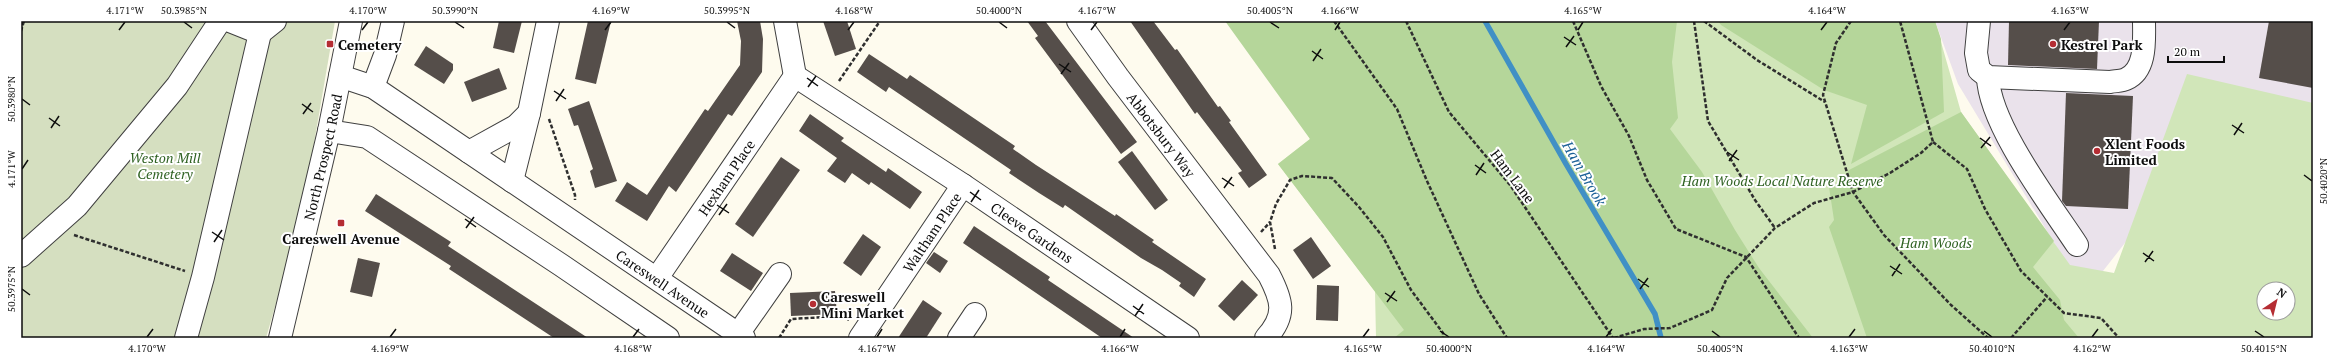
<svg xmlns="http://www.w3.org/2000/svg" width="2334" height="359" font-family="'PT Serif',serif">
	<rect width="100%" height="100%" fill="#fefbee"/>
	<path fill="#eae2eb" d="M1935,21H2313V153L2139,225L2085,294L1958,84Z"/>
	<path fill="#d1e6b9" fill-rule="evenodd" d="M1251,21H1935L1961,112L2070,265L2114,273L2187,74L2313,103V338H1376L1375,291L1278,164L1310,139ZM2264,289H2288V313H2264Z"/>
	<g fill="#b5d69a">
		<path d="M1225,21H1677L1672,62L1678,118L1670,129L1702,172L1735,230L1759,268L1813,338H1394L1404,330L1278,164L1310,139Z"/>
		<path d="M1718,21H1935L1941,39L1944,112L1851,164L1867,105L1824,90L1721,25Z"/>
		<path d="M1961,112L2054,241L2033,267L2060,300L2064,320L2079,338H1867L1829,227L1834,220L1829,187L1835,185L1849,170Z"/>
	</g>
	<path fill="#d5dfc0" d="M21,21H335L302,213L266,338H21Z"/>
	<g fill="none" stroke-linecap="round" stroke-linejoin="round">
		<path stroke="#4090c5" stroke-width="5.5" d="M1485,21L1566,164L1655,314L1661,338"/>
	</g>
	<g fill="#554e4a">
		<path d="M499,21H522L514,53L493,48Z"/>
		<path d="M588,21H611L596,84L575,79Z"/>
		<path d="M737,21H760L763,39L762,72L732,116L728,114L676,192L669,186L647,221L615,201L627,182L647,195L705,109L708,111L740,65L741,41Z"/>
		<path d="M823,21H847L856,49L835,56Z"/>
		<path d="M1027,21H1045L1137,142L1121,154L1035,38L1038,36Z"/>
		<path d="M1130,21H1153L1175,50L1177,49L1218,107L1220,106L1231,121L1229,122L1267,175L1249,188L1238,173L1242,171L1197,112L1195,114Z"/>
		<path d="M2009,21H2099L2097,69L2008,65Z"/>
		<path d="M2269,21H2313V88L2259,78Z"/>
		<path d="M426,46L453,64V70L444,84L414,65Z"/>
		<path d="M869,54L907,79L910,75L1015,146L1013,149L1036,165L1115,216L1116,214L1154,240L1152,242L1206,279L1194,297L1179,286L1181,283L1162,270L1141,258L1065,205L1063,208L1039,193L1009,173L1011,170L889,87L886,92L857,72Z"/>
		<path d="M499,68L507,89L472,102L464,82Z"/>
		<path d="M2066,93L2133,96L2128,209L2066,206L2062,201Z"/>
		<path d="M589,101L617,181L595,188L590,171L593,169L578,125L574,126L568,109Z"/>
		<path d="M810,114L844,138L841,141L886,172L888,168L922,192L910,209L871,182L869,185L852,173L845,183L827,171L837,158L799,131Z"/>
		<path d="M1132,151L1168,200L1155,210L1118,162Z"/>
		<path d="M781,157L800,170L753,237L735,224Z"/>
		<path d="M376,194L451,242L448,246L588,338H554L449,269L451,266L365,211Z"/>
		<path d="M974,226L1050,277L1048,280L1134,338H1102L963,243Z"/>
		<path d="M863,234L881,247L861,276L843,263Z"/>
		<path d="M1311,237L1331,266L1313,279L1293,250Z"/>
		<path d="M934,252L948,261L940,273L926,263Z"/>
		<path d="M732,253L763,273L751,291L720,271Z"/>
		<path d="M358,258L380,263L372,297L350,292Z"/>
		<path d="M1242,280L1258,295L1234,321L1218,306Z"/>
		<path d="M1317,285L1339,286L1338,321L1316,320Z"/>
		<path d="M835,291L837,314L791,316L790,293Z"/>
		<path d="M923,300L942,313L926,338H898Z"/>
	</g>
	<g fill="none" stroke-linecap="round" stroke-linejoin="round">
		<g stroke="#404040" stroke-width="24">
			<g id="minor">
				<path d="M230,21L260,33L275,21"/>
				<path d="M785,21L795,76"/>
				<path id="s1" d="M1078,21L1118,77L1269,275C1282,300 1287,315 1266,338"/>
				<path d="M1979,21L1976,53L1979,70L1988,77L2110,82C2115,81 2122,81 2126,79C2147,70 2144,39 2144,21"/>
				<path id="s2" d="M340,76L373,87L744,338"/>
				<path id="s3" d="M795,76L963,185L1188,338"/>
				<path d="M1988,77C1989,124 2050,204 2077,245"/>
				<path d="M373,87L385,55L393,21"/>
				<path d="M329,131L367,137L561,265L668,338"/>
				<path d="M469,152L516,126L529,113"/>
				<path d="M512,181L529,113L548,21"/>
				<path d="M21,256L77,206L177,86L220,21"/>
				<path id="s4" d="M657,278L795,76"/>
				<path d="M738,334L780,274"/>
				<path d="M186,338L203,277L260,33"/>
				<path id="s5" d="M280,338L329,131L351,21"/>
				<path id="s6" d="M860,338L963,185"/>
				<path d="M959,338L975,314"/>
			</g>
		</g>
		<g stroke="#2f2f2f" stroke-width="2.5" stroke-dasharray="4 2" stroke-linecap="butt">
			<path d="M1334,21L1397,109L1427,181L1479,294L1507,338"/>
			<path d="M1406,21L1449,112L1510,185L1613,338"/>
			<path d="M1573,21L1601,86L1629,136L1647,180L1676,229L1746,257L1799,338"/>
			<path d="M1694,21L1708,121L1755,200L1775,228"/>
			<path d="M1704,21L1757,60L1825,102"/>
			<path d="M1851,21L1836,43L1823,95L1853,192L1884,235L1951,305L1988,338"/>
			<path d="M21,31L24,21"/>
			<path d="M839,81L880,21"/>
			<path d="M549,119L575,195V200"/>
			<path d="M1933,142L1967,169L1985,209L2021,271L2064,313L2101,318L2119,338"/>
			<path d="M1261,232L1270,222"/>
			<path d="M74,235L185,271"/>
			<path d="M1275,249L1270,222L1276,204L1290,180L1302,176L1332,178L1359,207L1383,237L1411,290L1443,333V338"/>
			<path d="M779,338L791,319L843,316L849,320"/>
			<path d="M1614,338L1644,329L1670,328L1712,310L1727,278L1775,228L1814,203L1853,192L1890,173L1921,153L1933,142L1900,21"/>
			<path d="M2011,338L2047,297"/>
		</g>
		<use href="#minor" stroke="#fff" stroke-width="22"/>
	</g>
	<path fill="none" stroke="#0d0d0d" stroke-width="1.5" d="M184,22L192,28M455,22L464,28M727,22L735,28M999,22L1007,28M1270,22L1279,28M119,30L125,22M362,30L368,22M605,30L611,22M848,30L854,22M1091,30L1097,22M1335,30L1340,22M1578,30L1583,22M1821,30L1827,22M2064,30L2070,22M1564,37L1576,45M1566,47L1574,36M1312,51L1323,59M1313,61L1321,49M1059,64L1071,72M1061,74L1069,63M807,78L818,86M808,87L816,76M554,91L566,99M22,99L30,105M556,101L564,89M302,104L313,112M303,114L311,103M49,118L60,126M2232,125L2244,133M51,128L59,116M2234,135L2242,123M1980,138L1991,146M1981,148L1990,137M1727,152L1739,160M1729,161L1737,150M1475,165L1486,173M22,169L28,160M1476,175L1484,163M2304,175L2312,181M1222,178L1234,186M1224,188L1232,177M970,192L981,200M971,202L979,190M717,205L729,213M719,215L727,204M465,219L476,227M466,228L474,217M212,232L224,240M214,242L222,230M2143,253L2154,261M2145,262L2153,251M1890,266L1902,274M1892,276L1900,264M1638,279L1649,287M22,289L30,295M1640,289L1648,278M1385,293L1397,301M1387,302L1395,291M1133,306L1144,314M1135,316L1143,304M1440,331L1449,337M1712,331L1720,337M1984,331L1992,337M2255,331L2264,337M147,337L153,329M390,337L396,329M633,337L639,329M877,337L882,329M1120,337L1125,329M1363,337L1369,329M1606,337L1612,329M1849,337L1855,329M2092,337L2098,329"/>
	<g fill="#b52d33" stroke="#fff" stroke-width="1.5">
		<rect x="326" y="40" width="8" height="8" rx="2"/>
		<circle cx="2053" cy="44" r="4"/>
		<circle cx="2097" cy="151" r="4"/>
		<rect x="337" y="219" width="8" height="8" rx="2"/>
		<circle cx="813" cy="304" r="4"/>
	</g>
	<g text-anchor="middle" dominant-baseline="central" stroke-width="4" stroke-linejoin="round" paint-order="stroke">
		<g font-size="14" font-weight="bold" fill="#0d0d0d" stroke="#fff" text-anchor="start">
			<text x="338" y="44">Cemetery</text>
			<text x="2061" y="44">Kestrel Park</text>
			<text x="2105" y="143">Xlent Foods<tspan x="2105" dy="16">Limited</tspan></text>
			<text x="341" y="238" text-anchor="middle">Careswell Avenue</text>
			<text x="821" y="296">Careswell<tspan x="821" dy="16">Mini Market</tspan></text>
		</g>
		<g font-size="14" fill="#0d0d0d" stroke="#fff">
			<text stroke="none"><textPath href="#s1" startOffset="141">Abbotsbury Way</textPath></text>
			<text stroke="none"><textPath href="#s5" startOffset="186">North Prospect Road</textPath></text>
			<text transform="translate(1513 176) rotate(53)">Ham Lane</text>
			<text stroke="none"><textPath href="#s4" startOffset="122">Hexham Place</textPath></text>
			<text stroke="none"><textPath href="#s6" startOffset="128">Waltham Place</textPath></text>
			<text stroke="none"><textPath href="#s3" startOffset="284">Cleeve Gardens</textPath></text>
			<text stroke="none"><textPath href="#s2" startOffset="385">Careswell Avenue</textPath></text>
		</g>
		<g font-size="14" font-style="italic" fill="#2e6121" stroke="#fff">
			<text x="165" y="157">Weston Mill<tspan x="165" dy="16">Cemetery</tspan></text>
			<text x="1782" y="180">Ham Woods Local Nature Reserve</text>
			<text x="1936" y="242">Ham Woods</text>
		</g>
		<g font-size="15" font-style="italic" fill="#1d6298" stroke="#fff">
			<text transform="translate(1585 173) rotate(60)">Ham Brook</text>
		</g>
	</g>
	<rect width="2334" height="359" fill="none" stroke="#ffffff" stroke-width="44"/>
	<g transform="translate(2276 301) rotate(35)"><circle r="19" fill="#ffffff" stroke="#9e9e9e"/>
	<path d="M0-3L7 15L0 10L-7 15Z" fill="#b52d33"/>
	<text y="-6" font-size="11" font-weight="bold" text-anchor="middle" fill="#0d0d0d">N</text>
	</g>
	<path d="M2168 56v6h56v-6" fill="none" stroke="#0d0d0d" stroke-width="2"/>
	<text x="2174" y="56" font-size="12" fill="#0d0d0d" stroke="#ffffff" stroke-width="3" paint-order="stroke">20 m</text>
	<rect x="22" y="22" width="2290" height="315" fill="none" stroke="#0d0d0d" stroke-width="1.5"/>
	<g font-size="10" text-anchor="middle" fill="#0d0d0d">
		<text x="125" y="14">4.171°W</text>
		<text x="184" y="14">50.3985°N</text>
		<text x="368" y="14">4.170°W</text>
		<text x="455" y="14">50.3990°N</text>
		<text x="611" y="14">4.169°W</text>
		<text x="727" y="14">50.3995°N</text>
		<text x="854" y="14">4.168°W</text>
		<text x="999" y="14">50.4000°N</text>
		<text x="1097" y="14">4.167°W</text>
		<text x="1270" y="14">50.4005°N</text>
		<text x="1340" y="14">4.166°W</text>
		<text x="1583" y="14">4.165°W</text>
		<text x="1827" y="14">4.164°W</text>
		<text x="2070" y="14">4.163°W</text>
		<text transform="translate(11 99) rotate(-90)" y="4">50.3980°N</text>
		<text transform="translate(11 169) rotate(-90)" y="4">4.171°W</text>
		<text transform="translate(2323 181) rotate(-90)" y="4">50.4020°N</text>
		<text transform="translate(11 289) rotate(-90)" y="4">50.3975°N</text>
		<text x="147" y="352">4.170°W</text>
		<text x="390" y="352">4.169°W</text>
		<text x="633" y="352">4.168°W</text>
		<text x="877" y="352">4.167°W</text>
		<text x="1120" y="352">4.166°W</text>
		<text x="1363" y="352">4.165°W</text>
		<text x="1449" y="352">50.4000°N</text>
		<text x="1606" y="352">4.164°W</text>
		<text x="1720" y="352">50.4005°N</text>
		<text x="1849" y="352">4.163°W</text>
		<text x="1992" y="352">50.4010°N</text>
		<text x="2092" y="352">4.162°W</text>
		<text x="2264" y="352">50.4015°N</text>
	</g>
</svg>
